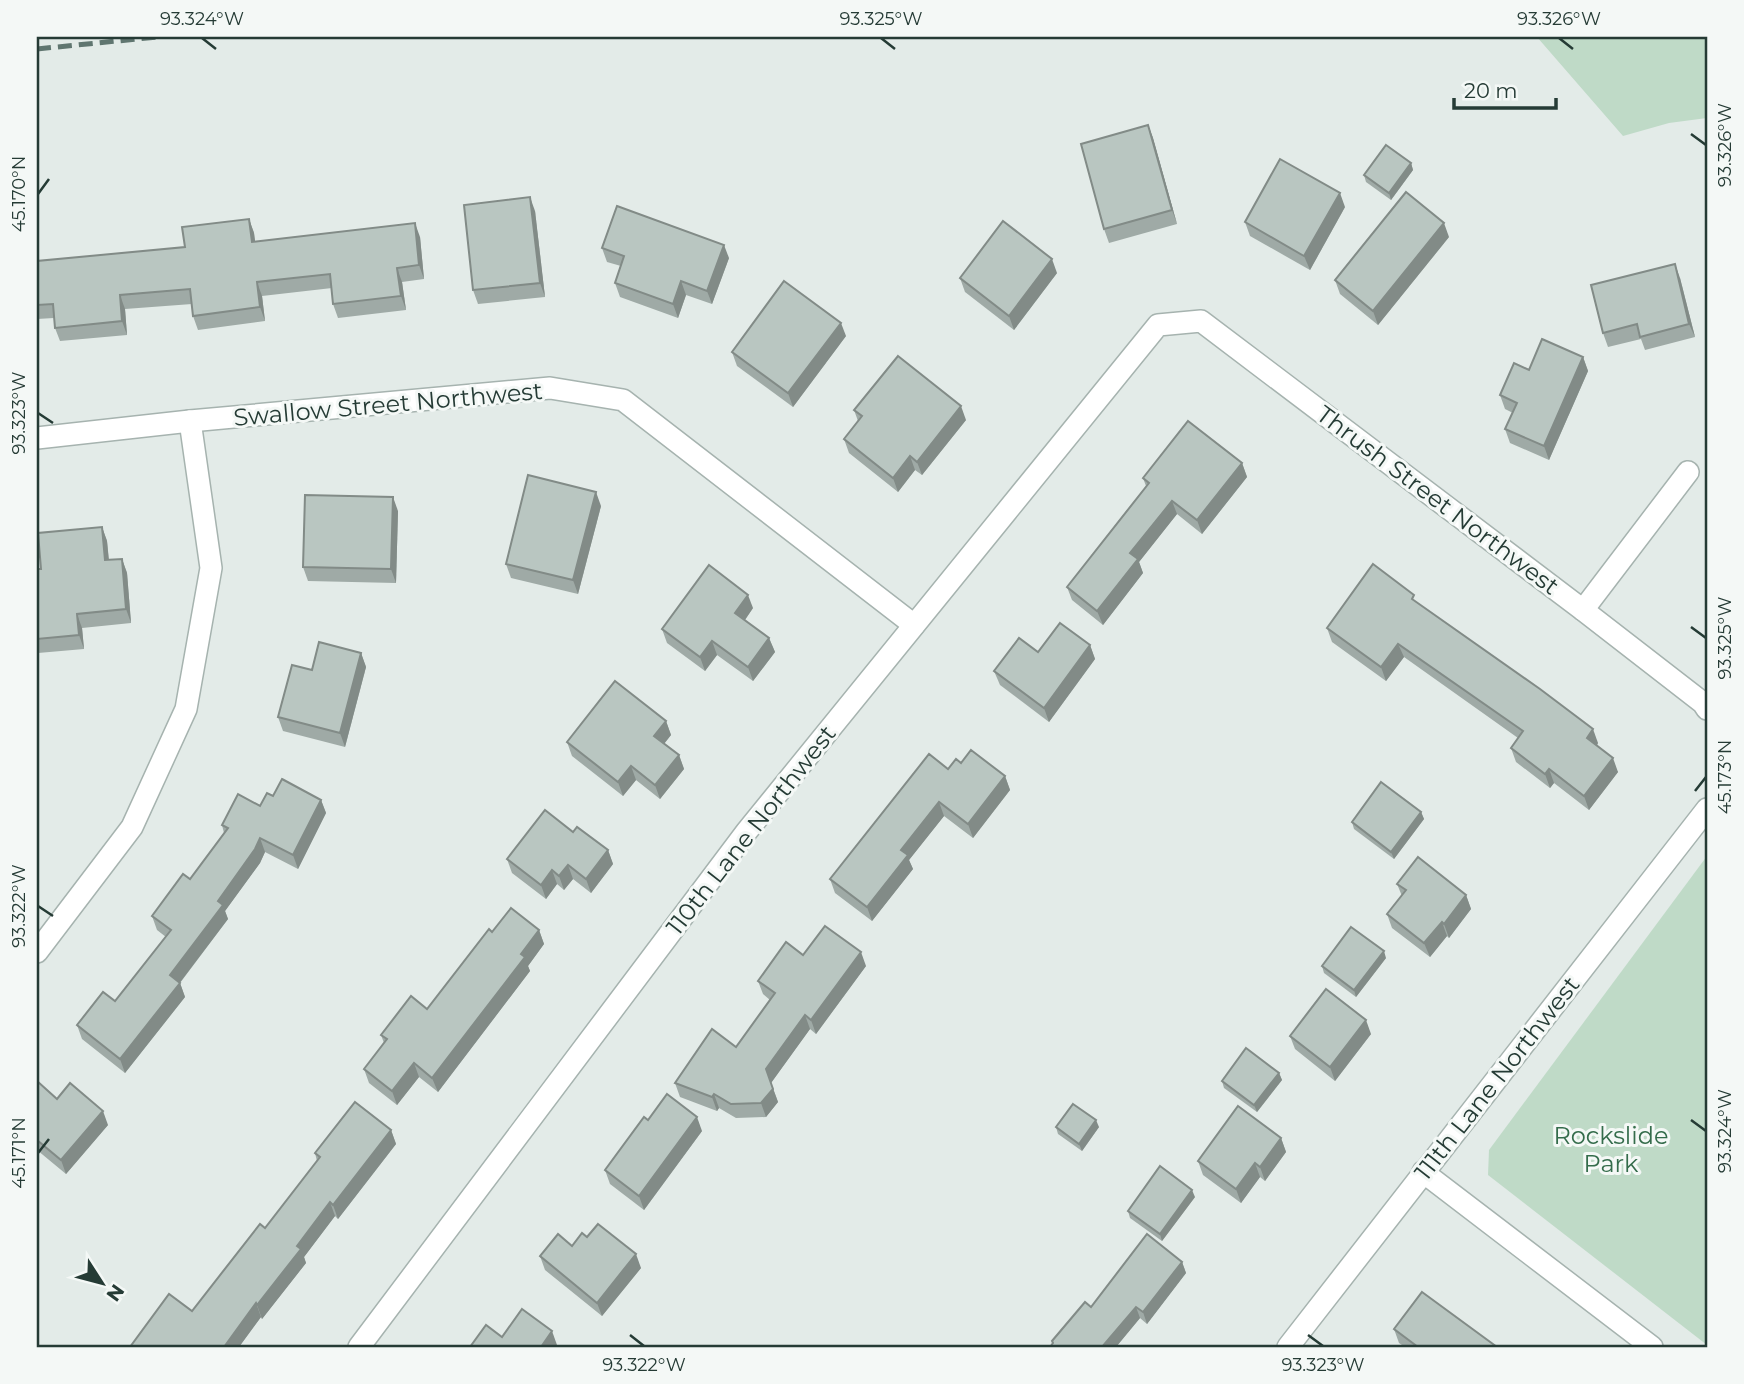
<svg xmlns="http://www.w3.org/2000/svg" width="1744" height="1384" font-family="Montserrat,sans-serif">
	<rect width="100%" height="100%" fill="#e3ebe8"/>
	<g fill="#bfdac7">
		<path d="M1537,37H1707V118L1669,123L1623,136Z"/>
		<path d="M1707,856V1345L1488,1175L1489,1150Z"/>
	</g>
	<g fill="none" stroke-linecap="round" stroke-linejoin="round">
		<g stroke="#a6b3af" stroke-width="24">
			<g id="street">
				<path d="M37,438L190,421L550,388L623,400L914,625"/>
				<path d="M1583,610L1688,472"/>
				<path d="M37,952L132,827L186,709L211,568L190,421"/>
				<path d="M1423,1172L1652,1347"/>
				<path d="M359,1347L747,831L1158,325L1201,321L1583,610L1703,703L1707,709"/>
				<path d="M1288,1347L1707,809"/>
			</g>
		</g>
		<use href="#street" stroke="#fff" stroke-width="21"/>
		<path stroke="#607670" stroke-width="5" stroke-dasharray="14 7" stroke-linecap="butt" d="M37,49L157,37"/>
	</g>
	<g fill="#9faaa6">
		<path d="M1148,125L1153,138L1177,224L1109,243L1104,229Z"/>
		<path d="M1411,163L1413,170L1391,200L1366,182L1364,175Z"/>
		<path d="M1345,207L1310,270L1250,236L1245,222Z"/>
		<path d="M535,211L545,297L478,304L473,290Z"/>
		<path d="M249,219L254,233L255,242L420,237L424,279L402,282L406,310L338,318L333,304L332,288L262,296L265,321L198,330L193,316L192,304L125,309L127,335L60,341L55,328L54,318L37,319V261L185,247Z"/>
		<path d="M1449,237L1378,325L1340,294L1335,280Z"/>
		<path d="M602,248L729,258L712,304L686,295L678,318L620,297L615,283L621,266L607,262Z"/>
		<path d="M1057,273L1014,330L965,292L960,278Z"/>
		<path d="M1680,278L1695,337L1645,350L1641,339L1608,347L1603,333Z"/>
		<path d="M846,336L793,407L737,366L732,352Z"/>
		<path d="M1583,357L1588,371L1549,460L1510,443L1505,429L1513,413L1505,409L1500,395L1529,370Z"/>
		<path d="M854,410L966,420L922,475L915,470L898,492L849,453L844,439L858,421Z"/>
		<path d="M1242,463L1247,477L1202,534L1177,514L1139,562L1143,573L1103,625L1072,600L1067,587L1146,486L1143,478Z"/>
		<path d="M601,506L578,594L511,578L506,564Z"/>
		<path d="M398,511L396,583L308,581L303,567Z"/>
		<path d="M102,527L107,541L109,560L122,559L127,573L131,623L82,628L84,649L38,653L37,648V569H41Z"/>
		<path d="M1417,603L1598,743L1597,746L1618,772L1589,810L1554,783L1550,788L1516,762L1511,748L1518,738L1404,657L1386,681L1332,642L1327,628Z"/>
		<path d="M753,608L745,620L769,638L775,652L753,681L717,655L705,671L667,643L662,629Z"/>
		<path d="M1090,645L1095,659L1049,722L1000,685L994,671L1038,652Z"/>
		<path d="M361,653L366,667L345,747L283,731L278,717L312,670Z"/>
		<path d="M666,721L671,735L664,744L679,755L684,769L660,799L636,780L623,796L572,756L567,742Z"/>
		<path d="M961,763L1005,776L1010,790L973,838L944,816L909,860L913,869L872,921L835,893L830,879L948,769Z"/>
		<path d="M273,796L321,800L326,813L298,869L265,852L260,863L225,911L228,919L180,983L185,997L125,1073L82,1039L77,1025L115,1001L166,937L157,930L152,916L190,879L224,833L222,825L260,806Z"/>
		<path d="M1421,812L1424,819L1394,859L1354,829L1352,822Z"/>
		<path d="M573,832L608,850L613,864L591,893L573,879L564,890L557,884L546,899L512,873L507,859Z"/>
		<path d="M1397,884L1466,895L1471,909L1449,938L1447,936L1430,957L1392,928L1387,914L1402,896Z"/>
		<path d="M539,930L544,944L528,966L530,971L438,1092L419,1077L397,1105L369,1083L364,1069L384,1043L381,1035L427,1009L492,932Z"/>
		<path d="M803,955L866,966L816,1034L810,1029L771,1083L778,1102L766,1117L736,1118L719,1108L717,1111L680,1097L675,1083L736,1047L770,1000L763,994L758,981Z"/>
		<path d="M1386,958L1356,997L1324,973L1322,966Z"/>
		<path d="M1371,1034L1335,1081L1295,1049L1290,1036Z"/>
		<path d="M1279,1073L1282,1080L1257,1112L1224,1088L1222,1081Z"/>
		<path d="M37,1081L57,1099L108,1125L66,1174L37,1150Z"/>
		<path d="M648,1120L702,1131L644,1210L610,1184L605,1170Z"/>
		<path d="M1056,1127H1099L1082,1151L1058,1134Z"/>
		<path d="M391,1130L396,1144L338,1219L335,1216L304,1257L306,1263L262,1319L261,1317L239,1347H130L192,1311L265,1228L317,1161L315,1153Z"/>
		<path d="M1281,1138L1286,1152L1265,1181L1260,1177L1241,1203L1203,1175L1198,1161Z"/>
		<path d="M1195,1197L1162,1241L1130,1218L1128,1211Z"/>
		<path d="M587,1237L641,1268L602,1316L545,1270L540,1256L572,1246Z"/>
		<path d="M1182,1262L1186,1273L1147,1324L1140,1318L1116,1347H1050L1053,1344L1052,1341Z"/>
		<path d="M1394,1329L1497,1347H1405L1399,1343Z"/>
	</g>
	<g fill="#828b87">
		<path d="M1148,125L1153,138L1177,224L1172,210Z"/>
		<path d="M1411,163L1413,170L1391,200L1389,193Z"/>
		<path d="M1340,193L1345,207L1310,270L1304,256Z"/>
		<path d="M530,197L535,211L545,297L540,283Z"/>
		<path d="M249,219L254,233L257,256L252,242Z"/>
		<path d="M415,223L420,237L424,279L419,265Z"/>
		<path d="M1444,223L1449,237L1378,325L1373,311Z"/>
		<path d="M724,245L729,258L712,304L707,291Z"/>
		<path d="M1052,259L1057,273L1014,330L1009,316Z"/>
		<path d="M1675,264L1680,278L1695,337L1689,324Z"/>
		<path d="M397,268L402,282L406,310L401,296Z"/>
		<path d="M681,281L686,295L678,318L673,304Z"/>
		<path d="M257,282L262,296L265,321L260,307Z"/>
		<path d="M120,295L125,309L127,335L122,321Z"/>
		<path d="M841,323L846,336L793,407L788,393Z"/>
		<path d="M1583,357L1588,371L1549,460L1544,446Z"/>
		<path d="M961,406L966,420L922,475L917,462Z"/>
		<path d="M910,456L915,470L898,492L893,478Z"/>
		<path d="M1242,463L1247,477L1202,534L1197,520Z"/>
		<path d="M596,492L601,506L578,594L573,580Z"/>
		<path d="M393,497L398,511L396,583L391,569Z"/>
		<path d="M1172,501L1177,514L1139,562L1143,573L1103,625L1097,611L1130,553Z"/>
		<path d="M102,527L107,541L110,574L105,560Z"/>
		<path d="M122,559L127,573L131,623L126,609Z"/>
		<path d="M748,595L753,608L740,627L735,613Z"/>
		<path d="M77,614L82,628L84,649L79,635Z"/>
		<path d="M769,638L775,652L753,681L748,667Z"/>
		<path d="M712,641L717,655L705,671L700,657Z"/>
		<path d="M1398,644L1404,657L1386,681L1381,667Z"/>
		<path d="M1090,645L1095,659L1049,722L1044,708Z"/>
		<path d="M361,653L366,667L345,747L340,733Z"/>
		<path d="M666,721L671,735L659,750L654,736Z"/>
		<path d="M1593,729L1598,743L1592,752L1587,738Z"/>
		<path d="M679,755L684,769L660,799L655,785Z"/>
		<path d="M1613,758L1618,772L1589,810L1584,796Z"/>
		<path d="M631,766L636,780L623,796L618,782Z"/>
		<path d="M1549,769L1554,783L1550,788L1545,774Z"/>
		<path d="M1005,776L1010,790L973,838L968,824Z"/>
		<path d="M321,800L326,813L298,869L293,855Z"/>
		<path d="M939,802L944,816L909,860L913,869L872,921L867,907L901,850Z"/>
		<path d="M1421,812L1424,819L1394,859L1391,852Z"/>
		<path d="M260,838L265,852L260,863L225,911L228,919L175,989L170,975L218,901Z"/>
		<path d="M608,850L613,864L591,893L586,879Z"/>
		<path d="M568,865L573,879L564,890L559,876Z"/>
		<path d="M552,870L557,884L546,899L541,885Z"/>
		<path d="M1466,895L1471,909L1449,938L1444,924Z"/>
		<path d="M1442,922L1447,936L1430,957L1424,943Z"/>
		<path d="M539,930L544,944L528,966L530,971L438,1092L432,1078Z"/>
		<path d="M1384,951L1386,958L1356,997L1354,990Z"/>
		<path d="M861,952L866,966L816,1034L811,1020Z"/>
		<path d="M180,983L185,997L125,1073L120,1059Z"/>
		<path d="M805,1015L810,1029L771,1083L778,1102L766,1117L761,1103L766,1069Z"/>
		<path d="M1366,1020L1371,1034L1335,1081L1330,1067Z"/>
		<path d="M414,1063L419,1077L397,1105L392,1091Z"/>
		<path d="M1279,1073L1282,1080L1257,1112L1254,1105Z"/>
		<path d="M714,1094L719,1108L717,1111L712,1097Z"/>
		<path d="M103,1111L108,1125L66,1174L61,1160Z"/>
		<path d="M697,1117L702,1131L644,1210L639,1196Z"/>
		<path d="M1096,1120L1099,1127L1082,1151L1079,1144Z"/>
		<path d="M391,1130L396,1144L338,1219L333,1205Z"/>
		<path d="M1281,1138L1286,1152L1265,1181L1260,1167Z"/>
		<path d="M1255,1163L1260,1177L1241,1203L1236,1189Z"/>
		<path d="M1192,1190L1195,1197L1162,1241L1160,1234Z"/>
		<path d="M330,1202L335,1216L304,1257L306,1263L262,1319L257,1305L297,1246Z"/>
		<path d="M636,1254L641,1268L602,1316L597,1303Z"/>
		<path d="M1182,1262L1186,1273L1147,1324L1143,1312Z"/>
		<path d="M256,1303L261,1317L239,1347H224Z"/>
		<path d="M1136,1307L1140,1318L1116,1347H1102Z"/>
		<path d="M552,1331L557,1345L556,1347H541Z"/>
	</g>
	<g fill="#b9c6c1" stroke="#828b87" stroke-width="2">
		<path d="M1148,125L1172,210L1104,229L1081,144Z"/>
		<path d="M1386,145L1411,163L1389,193L1364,175Z"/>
		<path d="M1280,159L1340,193L1304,256L1245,222Z"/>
		<path d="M1406,192L1444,223L1373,311L1335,280Z"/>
		<path d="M530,197L540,283L473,290L464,205Z"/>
		<path d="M617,206L724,245L707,291L681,281L673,304L615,283L624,256L602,248Z"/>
		<path d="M249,219L252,242L415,223L419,265L397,268L401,296L333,304L330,274L257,282L260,307L193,316L190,289L120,295L122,321L55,328L53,304L37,305V261L185,247L182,227Z"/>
		<path d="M1003,221L1052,259L1009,316L960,278Z"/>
		<path d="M1675,264L1689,324L1640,337L1637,324L1603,333L1591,285Z"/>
		<path d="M784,281L841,323L788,393L732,352Z"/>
		<path d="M1542,339L1583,357L1544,446L1505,429L1517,403L1500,395L1514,363L1529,370Z"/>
		<path d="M898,356L961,406L917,462L910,456L893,478L844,439L862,416L854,410Z"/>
		<path d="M1188,421L1242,463L1197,520L1172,501L1130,553L1138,559L1097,611L1067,587L1149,483L1143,478Z"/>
		<path d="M528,475L596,492L573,580L506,564Z"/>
		<path d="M305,495L393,497L391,569L303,567Z"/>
		<path d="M102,527L105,560L122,559L126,609L77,614L79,635L37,639V569H41L38,533Z"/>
		<path d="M1373,564L1414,595L1412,599L1540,689L1593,729L1587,738L1613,758L1584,796L1549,769L1545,774L1511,748L1523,731L1398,644L1381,667L1327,628Z"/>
		<path d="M709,565L748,595L735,613L769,638L748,667L712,641L700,657L662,629Z"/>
		<path d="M1060,623L1090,645L1044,708L994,671L1019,638L1038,652Z"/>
		<path d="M319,642L361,653L340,733L278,717L292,665L312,670Z"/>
		<path d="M615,681L666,721L654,736L679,755L655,785L631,766L618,782L567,742Z"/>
		<path d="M971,750L1005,776L968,824L939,802L901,850L908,855L867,907L830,879L929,754L948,769L956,759L961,763Z"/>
		<path d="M282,779L321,800L293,855L260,838L255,849L218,901L223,905L170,975L180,983L120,1059L77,1025L103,992L115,1001L171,930L152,916L183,874L190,879L228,828L222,825L238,794L260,806L267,793L273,796Z"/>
		<path d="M1381,782L1421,812L1391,852L1352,822Z"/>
		<path d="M545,810L573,832L577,827L608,850L586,879L568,865L559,876L552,870L541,885L507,859Z"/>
		<path d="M1418,857L1466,895L1444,924L1442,922L1424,943L1387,914L1406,890L1397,884Z"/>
		<path d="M511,908L539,930L521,954L525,957L432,1078L414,1063L392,1091L364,1069L387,1039L381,1035L411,996L427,1009L489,929L492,932Z"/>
		<path d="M825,926L861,952L811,1020L805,1015L766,1069L773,1089L761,1103L731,1104L714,1094L712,1097L675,1083L712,1029L736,1047L775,993L758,981L786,942L803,955Z"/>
		<path d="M1351,927L1384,951L1354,990L1322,966Z"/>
		<path d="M1326,989L1366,1020L1330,1067L1290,1036Z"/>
		<path d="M1246,1048L1279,1073L1254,1105L1222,1081Z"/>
		<path d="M37,1081L57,1099L70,1083L103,1111L61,1160L37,1140Z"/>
		<path d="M667,1094L697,1117L639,1196L605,1170L644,1117L648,1120Z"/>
		<path d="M355,1102L391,1130L333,1205L330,1202L297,1246L301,1249L257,1305L256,1303L224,1347H130L169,1294L192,1311L260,1224L265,1228L320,1157L315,1153Z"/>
		<path d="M1073,1104L1096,1120L1079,1144L1056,1127Z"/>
		<path d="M1238,1106L1281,1138L1260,1167L1255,1163L1236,1189L1198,1161Z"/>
		<path d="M1160,1166L1192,1190L1160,1234L1128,1211Z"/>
		<path d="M598,1224L636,1254L597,1303L540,1256L558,1234L572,1246L582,1233L587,1237Z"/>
		<path d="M1147,1234L1182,1262L1143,1312L1136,1307L1102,1347H1050L1053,1343L1052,1341L1085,1302L1091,1307Z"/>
		<path d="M1422,1292L1497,1347H1418L1394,1329Z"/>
		<path d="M522,1309L552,1331L541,1347H470L486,1325L502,1337Z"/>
	</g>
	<path fill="none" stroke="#253b35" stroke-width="2.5" d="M202,38L216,49M881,38L895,49M1559,38L1573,49M1691,134L1706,145M38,194L49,179M38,413L53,423M1691,627L1706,638M1695,791L1706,777M38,906L53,916M1691,1120L1706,1131M38,1153L49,1139M630,1335L644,1346M1308,1335L1323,1346"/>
	<g text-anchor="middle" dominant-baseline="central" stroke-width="6" stroke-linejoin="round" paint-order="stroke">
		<g font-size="24" fill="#253b35" stroke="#f4f8f6">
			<text transform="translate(388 404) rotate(-5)">Swallow Street Northwest</text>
			<text transform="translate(1438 500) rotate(37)">Thrush Street Northwest</text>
			<text transform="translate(751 830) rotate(-52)">110th Lane Northwest</text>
			<text transform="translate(1497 1078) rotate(-52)">111th Lane Northwest</text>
		</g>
		<g font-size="24" fill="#346c4b" stroke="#f4f8f6">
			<text x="1611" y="1135">Rockslide<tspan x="1611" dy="28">Park</tspan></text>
		</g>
	</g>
	<rect width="1744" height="1384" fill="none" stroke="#f4f8f6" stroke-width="77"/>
	<g transform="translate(102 1283) rotate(126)" stroke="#f4f8f6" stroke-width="5" paint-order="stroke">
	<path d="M0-5L12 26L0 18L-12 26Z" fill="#253b35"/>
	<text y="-10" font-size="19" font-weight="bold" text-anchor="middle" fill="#253b35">N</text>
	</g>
	<path d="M1454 98v10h102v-10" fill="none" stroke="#253b35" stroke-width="3.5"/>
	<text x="1464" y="98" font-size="21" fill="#253b35" stroke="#f4f8f6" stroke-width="5" paint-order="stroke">20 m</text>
	<rect x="38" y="38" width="1668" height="1308" fill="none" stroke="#253b35" stroke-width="2.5"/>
	<g font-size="18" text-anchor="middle" fill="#253b35">
		<text x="202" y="25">93.324°W</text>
		<text x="881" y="25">93.325°W</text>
		<text x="1559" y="25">93.326°W</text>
		<text transform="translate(1725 145) rotate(-90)" y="6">93.326°W</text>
		<text transform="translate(19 194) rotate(-90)" y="6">45.170°N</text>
		<text transform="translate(19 413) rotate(-90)" y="6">93.323°W</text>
		<text transform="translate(1725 638) rotate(-90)" y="6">93.325°W</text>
		<text transform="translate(1725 777) rotate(-90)" y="6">45.173°N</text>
		<text transform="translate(19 906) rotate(-90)" y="6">93.322°W</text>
		<text transform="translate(1725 1131) rotate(-90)" y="6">93.324°W</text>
		<text transform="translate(19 1153) rotate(-90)" y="6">45.171°N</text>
		<text x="644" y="1371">93.322°W</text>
		<text x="1323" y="1371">93.323°W</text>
	</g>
</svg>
